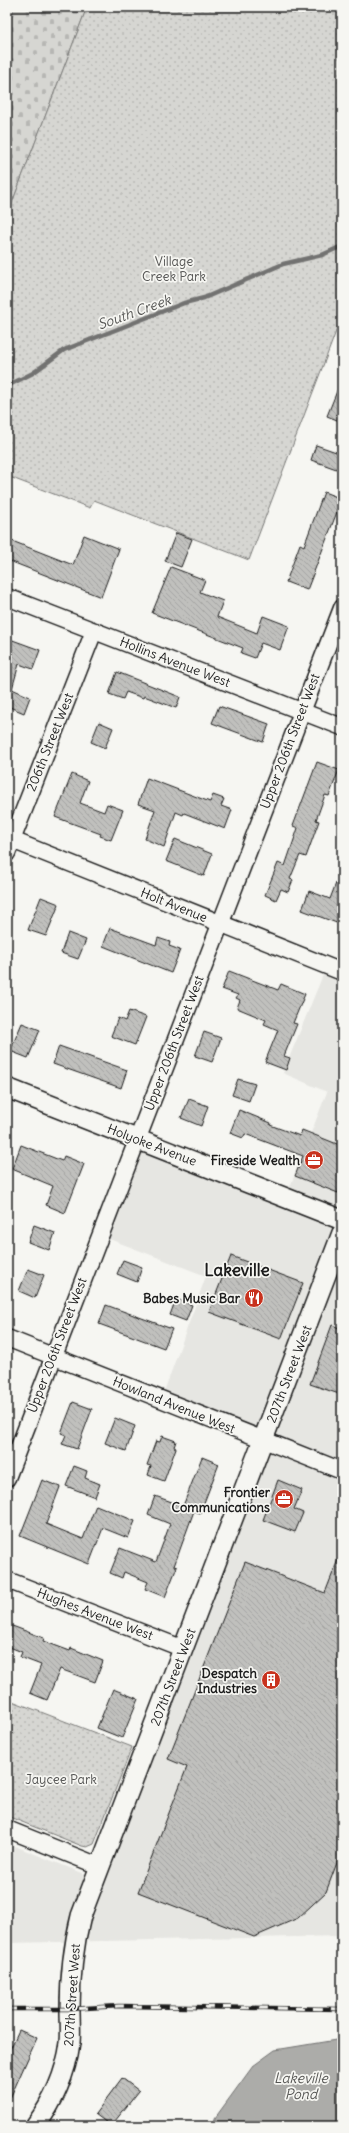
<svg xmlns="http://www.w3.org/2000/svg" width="349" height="2133" font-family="Delius,sans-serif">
	<defs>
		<pattern id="cemetery-stones" width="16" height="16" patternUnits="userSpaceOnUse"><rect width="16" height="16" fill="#d6d6d2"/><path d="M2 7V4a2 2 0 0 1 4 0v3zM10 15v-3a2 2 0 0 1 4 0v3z" fill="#b7b7b4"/></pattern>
		<pattern id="park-dots" width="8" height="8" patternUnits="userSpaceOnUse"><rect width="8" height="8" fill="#d6d6d2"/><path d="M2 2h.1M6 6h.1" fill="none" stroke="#b7b7b4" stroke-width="1.8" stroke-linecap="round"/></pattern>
		<pattern id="building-back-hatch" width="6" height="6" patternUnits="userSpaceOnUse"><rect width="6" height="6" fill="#c0c0bd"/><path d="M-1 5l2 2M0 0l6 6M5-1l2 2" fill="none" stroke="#a4a4a2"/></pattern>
	</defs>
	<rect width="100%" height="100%" fill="#f6f6f2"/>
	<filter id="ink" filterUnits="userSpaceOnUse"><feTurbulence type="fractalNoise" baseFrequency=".025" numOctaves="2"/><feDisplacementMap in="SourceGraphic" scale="8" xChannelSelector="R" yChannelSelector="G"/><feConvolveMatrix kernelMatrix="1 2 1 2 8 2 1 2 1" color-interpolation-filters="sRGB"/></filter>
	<g filter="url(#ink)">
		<path fill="#e6e6e2" d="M327,965L342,972V1936L7,1943V1843L95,1878L263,1441L161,1400L206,1276L99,1235L137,1139L286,1197L327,1092L283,1073Z"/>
		<path fill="url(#cemetery-stones)" stroke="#797977" d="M7,7H87L7,216Z"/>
		<g fill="url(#park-dots)" stroke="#797977">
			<path d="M87,7H342V322L340,321L249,560L94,500L90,508L7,476V216Z"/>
			<path d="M7,1699L132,1747L94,1844L87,1847L82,1846L7,1816Z"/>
		</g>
		<path fill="#acaca9" stroke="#727271" d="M342,2039V2126H214L215,2118L253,2066L275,2050Z"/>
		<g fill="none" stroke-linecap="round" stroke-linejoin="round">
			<path stroke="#727271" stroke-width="4.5" d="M7,386L33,373L64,350L184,303L204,298L283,264L322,255L342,246"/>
		</g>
		<g fill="url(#building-back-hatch)" stroke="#1c1c1c">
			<path d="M341,381H342V422L327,416Z"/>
			<path d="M316,445L342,454V471L311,460Z"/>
			<path d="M324,492L342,499L307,590L286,582L300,544L304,546Z"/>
			<path d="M176,533L192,539L181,567L165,561Z"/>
			<path d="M84,535L119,549L101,597L7,560V539L73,565Z"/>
			<path d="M171,567L205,580L200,592L223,601L217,617L257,633L263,616L289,626L280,650L261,643L255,658L241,653L243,648L152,613Z"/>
			<path d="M7,638L40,650L33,669L19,664L12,689L30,697L24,713L7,706Z"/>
			<path d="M117,672L180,697L176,708L144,696L143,698L126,692L123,699L109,694Z"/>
			<path d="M219,706L269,724L263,742L212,723Z"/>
			<path d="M99,722L113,728L105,748L91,742Z"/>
			<path d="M317,762L339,770L329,796L325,795L316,820L319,821L306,857L300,855L290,879L293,880L288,892L281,889L276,900L265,895L278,863L285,866L298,828L293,826Z"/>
			<path d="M72,774L88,781L80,803L104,812L107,804L123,810L111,840L100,836L101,834L55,817Z"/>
			<path d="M147,778L210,802L213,795L224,799L221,806L232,810L225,829L184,813L183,815L176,812L164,847L145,839L155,810L138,804Z"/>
			<path d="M175,839L212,854L204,876L166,861Z"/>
			<path d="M341,870L342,925L302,910L309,891L330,899Z"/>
			<path d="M41,897L59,904L46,936L28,930Z"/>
			<path d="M110,928L156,945L158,938L170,942L169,946L180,950L171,973L103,946Z"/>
			<path d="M68,933L86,940L78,959L61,953Z"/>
			<path d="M229,971L278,990L281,984L305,994L293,1023L297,1024L284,1056L290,1058L286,1070L265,1062L278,1030L264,1024L266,1020L237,1008L240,1000L236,998L238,995L222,989Z"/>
			<path d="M129,1011L146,1017L135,1045L111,1036L118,1018L125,1021Z"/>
			<path d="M22,1023L40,1030L28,1058L10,1051Z"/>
			<path d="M204,1032L221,1038L212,1062L195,1056Z"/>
			<path d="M59,1046L127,1070L121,1088L53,1064Z"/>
			<path d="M238,1079L255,1084L249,1101L232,1095Z"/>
			<path d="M189,1099L208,1106L201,1126L181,1118Z"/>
			<path d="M239,1110L271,1123L270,1125L300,1136L302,1130L342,1146V1184L338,1193L295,1176L303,1156L245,1134L243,1138L230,1133Z"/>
			<path d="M21,1145L62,1161L64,1156L84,1164L65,1213L46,1205L53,1186L12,1169Z"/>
			<path d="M34,1225L55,1233L49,1250L28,1242Z"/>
			<path d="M231,1256L303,1283L281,1339L209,1312Z"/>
			<path d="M123,1260L142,1267L137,1282L117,1274Z"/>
			<path d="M28,1269L44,1275L35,1298L19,1291Z"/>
			<path d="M176,1299L192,1305L186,1321L170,1315Z"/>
			<path d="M106,1305L172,1329L164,1348L99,1324Z"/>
			<path d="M332,1325L342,1329V1395L310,1384Z"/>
			<path d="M73,1402L92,1409L77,1449L62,1444L66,1435L61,1433Z"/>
			<path d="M115,1418L135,1426L126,1451L105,1443Z"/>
			<path d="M162,1436L176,1441L174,1447L176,1448L164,1481L148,1475L151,1466L147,1465L156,1441L160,1442Z"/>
			<path d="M202,1457L219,1464L200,1513L194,1511L174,1566L177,1567L165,1597L145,1589L148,1582L124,1572L122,1578L110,1573L120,1548L156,1562L170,1524L148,1515L155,1496L183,1506Z"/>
			<path d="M74,1466L87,1471L85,1478L100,1484L95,1497L66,1486Z"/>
			<path d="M42,1480L60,1487L46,1524L83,1539L96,1505L135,1521L128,1538L103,1528L89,1564L20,1536Z"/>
			<path d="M278,1480L302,1490L294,1509L303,1513L295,1532L263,1520Z"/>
			<path d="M341,1552L342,1862L338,1860L326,1892L298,1918L254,1937L138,1892L187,1767L168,1759L245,1562L325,1593Z"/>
			<path d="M7,1624L44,1638L43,1641L70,1651L71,1648L103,1661L95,1682L60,1669L47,1700L30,1693L41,1665L20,1657L22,1652L7,1646Z"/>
			<path d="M113,1689L138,1699L122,1738L97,1728Z"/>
			<path d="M19,2030L37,2038L7,2105V2056Z"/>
			<path d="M122,2078L139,2091L111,2126L95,2114Z"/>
		</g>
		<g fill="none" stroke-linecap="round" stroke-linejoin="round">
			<g stroke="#1c1c1c" stroke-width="19">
				<g id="minor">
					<path d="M7,597L342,727"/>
					<path d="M7,838L342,972"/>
					<path d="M7,853L94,631"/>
					<path d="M7,1338L342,1471"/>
					<path d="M7,1478L342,608"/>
					<path d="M7,1580L184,1649"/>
					<path d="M7,1829L99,1866"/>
				</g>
			</g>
			<g stroke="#1c1c1c" stroke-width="22">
				<g id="tertiary">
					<path d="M7,1088L342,1220"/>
					<path d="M35,2126C53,2103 66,2073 70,2043C71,2032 70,2021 70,2010C70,1978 73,1947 81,1916L342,1233"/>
				</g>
			</g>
			<use href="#minor" stroke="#f6f6f2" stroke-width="16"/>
			<use href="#tertiary" stroke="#f6f6f2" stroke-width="19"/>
			<g stroke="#1c1c1c" stroke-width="4.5">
				<path id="rail" d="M7,2009H70L119,2006L342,2009"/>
			</g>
			<use href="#rail" stroke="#f6f6f2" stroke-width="3" stroke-dasharray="9" stroke-linecap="butt"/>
		</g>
	</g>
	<defs>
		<g id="office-disc" transform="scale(1)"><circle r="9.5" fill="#c8321e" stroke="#f6f6f2"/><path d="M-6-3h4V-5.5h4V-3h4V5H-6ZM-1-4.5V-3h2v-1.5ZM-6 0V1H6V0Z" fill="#fff"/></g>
		<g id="restaurant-disc" transform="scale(1)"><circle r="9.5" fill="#c8321e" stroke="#f6f6f2"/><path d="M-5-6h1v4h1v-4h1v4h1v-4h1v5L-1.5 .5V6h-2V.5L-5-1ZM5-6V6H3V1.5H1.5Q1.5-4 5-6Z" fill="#fff"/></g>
		<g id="building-disc" transform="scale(1)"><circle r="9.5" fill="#c8321e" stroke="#f6f6f2"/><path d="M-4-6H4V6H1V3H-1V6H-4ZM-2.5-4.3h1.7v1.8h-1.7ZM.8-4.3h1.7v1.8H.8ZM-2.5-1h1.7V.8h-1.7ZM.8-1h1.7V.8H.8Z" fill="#fff"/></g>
	</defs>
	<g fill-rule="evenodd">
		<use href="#office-disc" x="314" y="1160"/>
		<use href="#restaurant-disc" x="254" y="1298"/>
		<use href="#office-disc" x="284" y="1499"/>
		<use href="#building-disc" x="271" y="1680"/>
	</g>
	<g text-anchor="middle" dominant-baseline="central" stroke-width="3.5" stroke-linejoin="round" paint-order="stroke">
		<g font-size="13" fill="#545453" stroke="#f6f6f2">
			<text x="174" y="261">Village<tspan x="174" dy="15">Creek Park</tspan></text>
			<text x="61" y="1779">Jaycee Park</text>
		</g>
		<g font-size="13" fill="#1c1c1c" stroke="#f6f6f2">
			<text transform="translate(175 662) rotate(21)">Hollins Avenue West</text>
			<text transform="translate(290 741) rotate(-69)">Upper 206th Street West</text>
			<text transform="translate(50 742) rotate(-68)">206th Street West</text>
			<text transform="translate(174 905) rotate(22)">Holt Avenue</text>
			<text transform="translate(174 1043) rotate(-69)">Upper 206th Street West</text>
			<text transform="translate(152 1145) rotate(21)">Holyoke Avenue</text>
			<text transform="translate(57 1345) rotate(-69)">Upper 206th Street West</text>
			<text transform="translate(289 1374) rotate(-69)">207th Street West</text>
			<text transform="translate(174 1405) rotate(22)">Howland Avenue West</text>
			<text transform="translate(95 1614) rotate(21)">Hughes Avenue West</text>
			<text transform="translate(173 1677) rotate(-69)">207th Street West</text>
			<text transform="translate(72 1995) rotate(-86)">207th Street West</text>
		</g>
		<g font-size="13" font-weight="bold" fill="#1c1c1c" stroke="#f6f6f2" text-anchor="end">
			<text x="300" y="1160">Fireside Wealth</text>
			<text x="240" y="1298">Babes Music Bar</text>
			<text x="270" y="1492">Frontier<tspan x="270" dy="15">Communications</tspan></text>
			<text x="257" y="1673">Despatch<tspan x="257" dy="15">Industries</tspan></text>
		</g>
		<g font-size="14" font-style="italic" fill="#565654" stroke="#f6f6f2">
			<text transform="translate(134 312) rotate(-20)">South Creek</text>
			<text x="301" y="2078">Lakeville<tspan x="301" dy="16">Pond</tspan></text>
		</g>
		<g font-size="17" font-weight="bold" fill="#1c1c1c" stroke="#f6f6f2">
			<text x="237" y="1270">Lakeville</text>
		</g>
	</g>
	<rect width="349" height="2133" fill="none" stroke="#f6f6f2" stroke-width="24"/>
	<rect x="12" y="12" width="325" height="2109" fill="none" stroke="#1c1c1c" stroke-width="1.5" filter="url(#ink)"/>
</svg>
